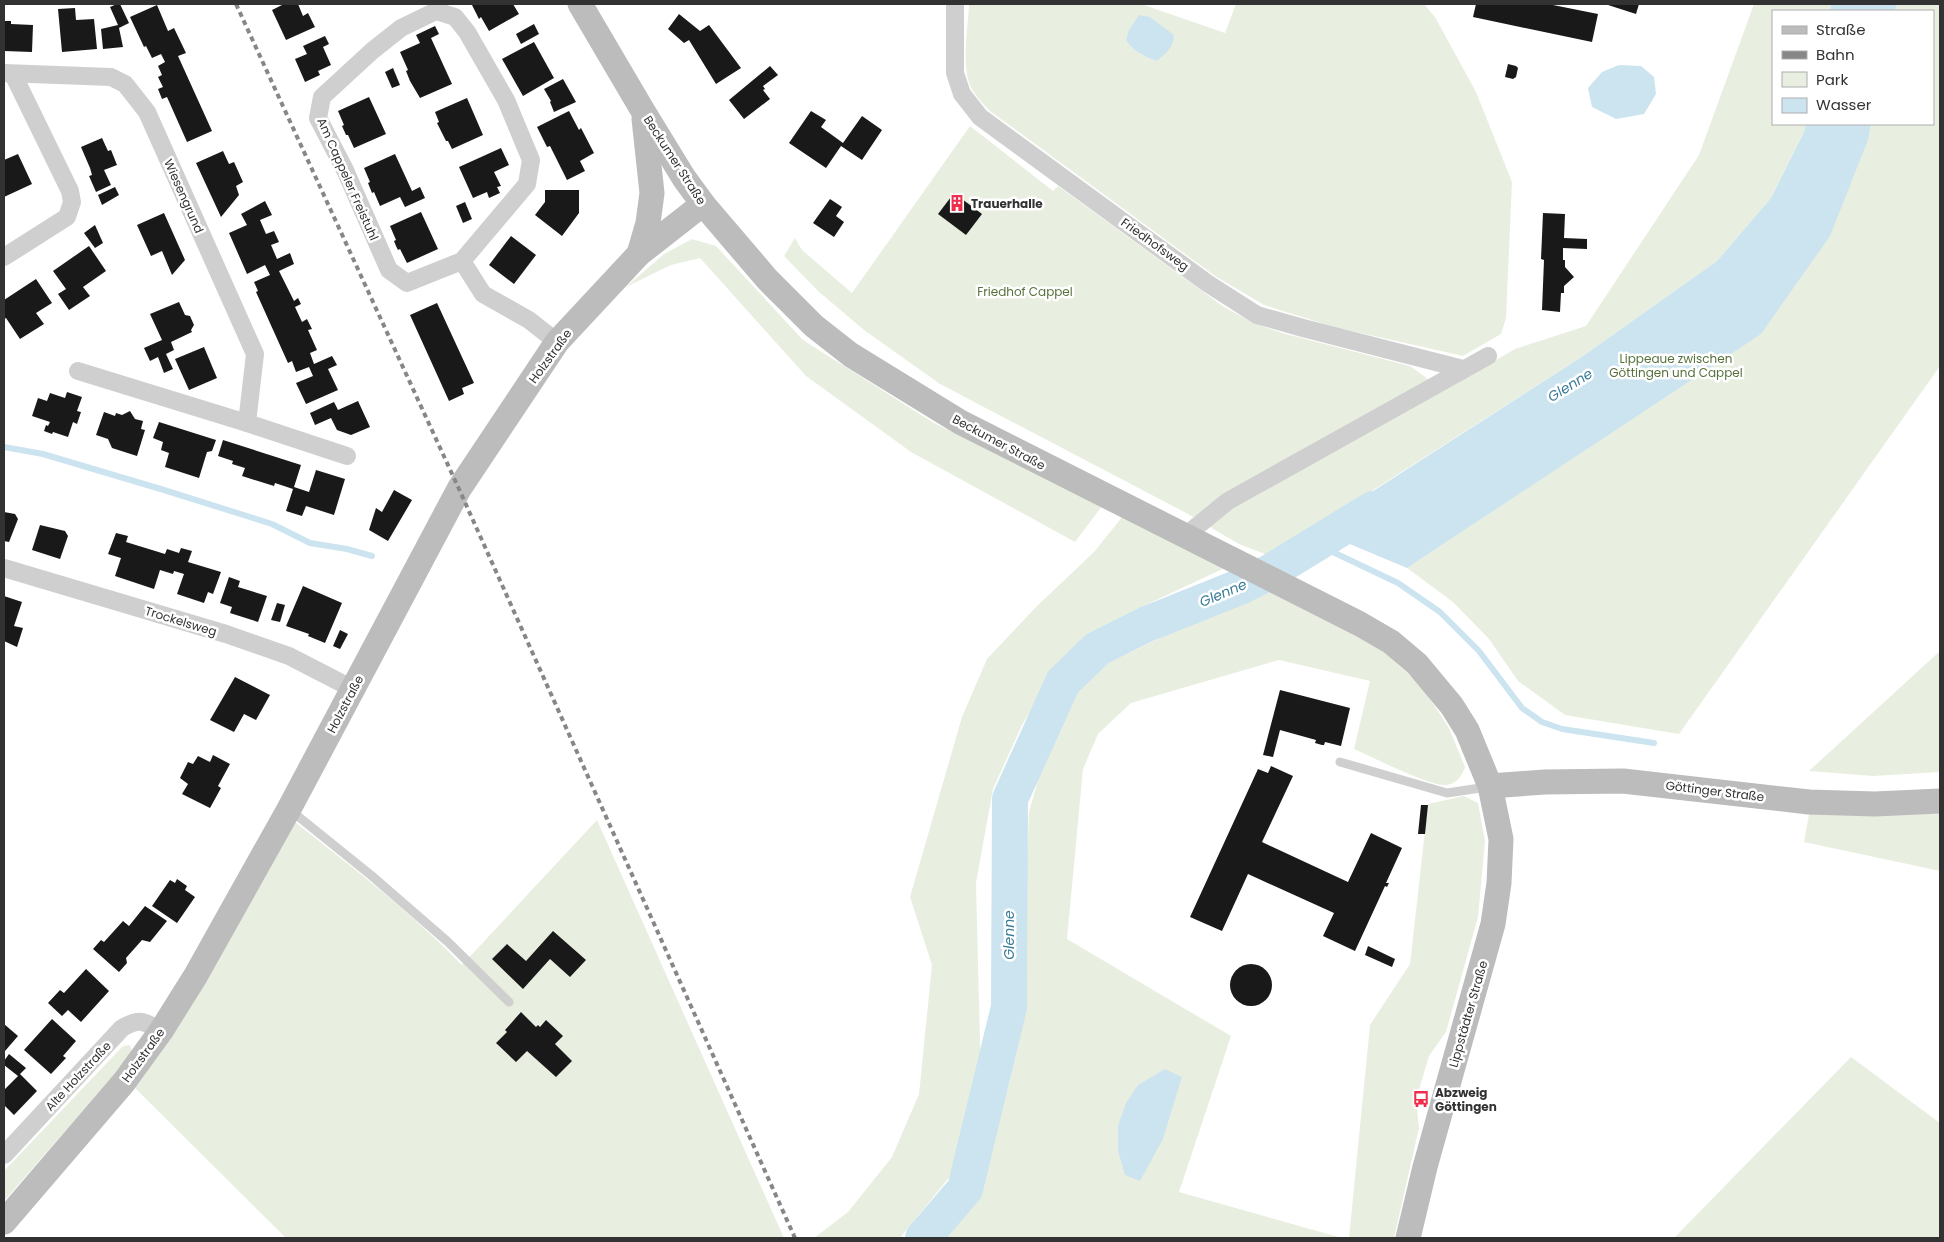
<svg xmlns="http://www.w3.org/2000/svg" width="1944" height="1242" font-family="Poppins,sans-serif">
	<rect width="100%" height="100%" fill="#fff"/>
	<g fill="#e9efe0" fill-rule="evenodd">
		<path d="M969,4H1141L1225,33L1236,4H1424L1435,17L1476,92L1512,182L1506,318L1501,334L1463,356L1334,327L1264,305L1215,276L990,111C982,103 973,94 969,83C962,61 968,27 969,4ZM1150,17L1174,36L1156,61L1142,55L1131,47Z"/>
		<path d="M1754,4H1831L1830,11H1773V124H1806L1803,134L1771,198L1717,261L1583,356L1270,556L1239,544L1188,514L940,384L864,330L818,291L784,256L795,238L802,250L852,293L970,126L1053,191L1058,186L1224,307L1254,323L1282,333L1410,366L1424,376L1441,392L1515,349L1586,326L1699,155Z"/>
		<path d="M1850,4H1940V366L1679,734L1565,715L1518,681L1489,639L1453,602L1407,568L1651,406L1754,242L1811,124H1933V11H1848Z"/>
		<path d="M692,239L716,246L803,340L934,423L1102,506L1075,542L911,452L806,376L700,258L671,265L626,287L664,254Z"/>
		<path d="M1123,516L1227,567L1137,609L1089,640L1053,672L1022,725L993,789L976,883L981,1079L956,1169L900,1238H814L848,1212L892,1157L919,1094L932,965L910,897L962,717L987,659L1036,607L1094,552Z"/>
		<path d="M1273,590L1322,615L1384,652L1421,685L1449,728L1465,767C1462,775 1458,783 1447,785C1433,788 1370,756 1354,749L1370,681L1279,660L1131,703L1098,734L1083,769L1067,939L1231,1036L1179,1192L1342,1238H943L978,1190L1010,1080L1021,999L1029,812L1050,737L1076,689L1107,664L1162,637Z"/>
		<path d="M1940,651V772L1873,776L1809,771Z"/>
		<path d="M1464,796L1478,803L1485,841L1478,917L1446,1032L1429,1056L1416,1100L1419,1128L1394,1238H1349L1370,1025L1410,964L1428,804Z"/>
		<path d="M1940,809V871L1804,842L1809,814Z"/>
		<path d="M597,820L784,1238H286L134,1087L295,822C352,867 411,912 462,965Z"/>
		<path d="M130,1045L132,1052L115,1074L4,1201V1171L123,1046Z"/>
		<path d="M1851,1057L1940,1123V1238H1674Z"/>
	</g>
	<g fill="#cce4ef">
		<path d="M1831,4H1896L1895,11H1830Z"/>
		<path d="M1139,15L1150,17L1174,35C1173,48 1166,54 1156,61C1143,56 1133,51 1126,40L1129,30Z"/>
		<path d="M1619,65L1641,66L1654,77L1656,94L1644,114L1616,119L1592,107L1588,88L1602,72Z"/>
		<path d="M1806,124H1871L1868,140L1830,236L1761,334L1407,568L1314,529L1583,356L1717,261L1771,198L1803,134Z"/>
		<path d="M1165,1069L1182,1077L1163,1139L1140,1181L1125,1175L1118,1151V1126L1126,1103L1138,1085Z"/>
	</g>
	<g fill="none" stroke-linecap="round" stroke-linejoin="round">
		<g stroke="#cce4ef" stroke-width="6">
			<path d="M4,447L43,454L164,490L272,524L310,543L347,549L372,556"/>
			<path d="M1316,544L1398,583L1440,612L1479,651L1522,708L1542,722L1562,729L1654,743"/>
		</g>
		<path stroke="#cce4ef" stroke-width="36" d="M923,1238L965,1189L1009,1007L1010,799L1063,682L1097,649L1147,624L1242,586L1270,572L1373,509"/>
	</g>
	<g fill="#191919">
		<path d="M117,4H120L129,23L119,28L123,47L103,49L101,29L118,25L110,7Z"/>
		<path d="M284,4H298L303,16L308,13L315,27L286,40L272,10Z"/>
		<path d="M474,4H513L519,14L489,31L481,17L479,19L472,5Z"/>
		<path d="M1476,4H1548L1598,14L1592,42L1473,17Z"/>
		<path d="M1608,4H1639L1636,14L1608,5Z"/>
		<path d="M157,5L168,31L174,28L186,53L178,56L212,131L187,142L167,97L162,99L158,89L163,87L158,77L162,75L158,66L165,62L161,54L152,58L146,46L144,47L130,17Z"/>
		<path d="M75,8L76,20L94,19L97,49L62,52L58,9Z"/>
		<path d="M679,14L700,31L709,25L741,68L716,84L689,40L684,43L668,29Z"/>
		<path d="M4,21H11V24L33,25L32,52L4,51Z"/>
		<path d="M534,24L539,34L521,44L516,34Z"/>
		<path d="M435,26L439,34L431,38L452,84L420,98L410,81L406,71L408,70L400,52L420,43L416,35Z"/>
		<path d="M325,36L329,44L323,47L331,65L318,71L320,75L305,82L295,59L307,54L303,46Z"/>
		<path d="M534,42L554,78L523,96L502,59Z"/>
		<path d="M1508,64L1516,66L1518,68L1516,77L1513,79L1505,77Z"/>
		<path d="M770,66L778,75L763,86L765,89L763,90L770,99L744,119L729,100Z"/>
		<path d="M393,68L400,85L392,88L385,72Z"/>
		<path d="M563,79L576,102L554,112L550,102L551,101L544,89Z"/>
		<path d="M369,97L386,134L354,148L348,135H346L342,126L344,125L338,111Z"/>
		<path d="M467,98L483,135L452,149L448,141H446L437,123L439,122L435,112Z"/>
		<path d="M569,111L579,130L581,128L594,153L580,161L585,171L567,180L550,146L547,147L537,127Z"/>
		<path d="M811,111L826,120L821,127L843,143L862,116L882,130L862,160L841,146L826,168L789,143Z"/>
		<path d="M102,138L108,151L111,150L117,165L104,170L111,185L96,192L89,176L92,175L90,168L81,147Z"/>
		<path d="M501,148L509,165L494,172L501,186L497,187L500,193L489,198L487,192L473,198L459,167Z"/>
		<path d="M223,151L229,164L234,162L243,182L236,186L239,195L221,217L196,163Z"/>
		<path d="M18,154L32,184L4,197V160Z"/>
		<path d="M395,154L412,191L420,187L425,198L405,207L400,197L380,206L374,192L372,193L368,183L370,182L364,168Z"/>
		<path d="M115,187L119,195L102,205L98,195Z"/>
		<path d="M545,190H579V213L562,236L535,215L545,202Z"/>
		<path d="M954,193L982,214L966,235L938,214Z"/>
		<path d="M830,199L842,207L836,216L844,222L834,237L813,223Z"/>
		<path d="M265,201L272,215L260,220L266,234L274,231L279,242L271,245L277,259L290,253L294,264L279,271L294,301L298,298L301,304L295,307L302,322L307,319L312,329L308,330L317,350L310,353L314,364L332,356L337,365L328,369L338,390L306,404L296,383L313,376L309,367L296,372L292,361L288,363L256,292L258,291L254,282L270,275L265,265L247,274L229,233L247,225L241,214Z"/>
		<path d="M465,202L472,219L463,223L456,206Z"/>
		<path d="M421,212L438,249L407,263L400,249L398,250L396,246L394,241L396,240L390,226Z"/>
		<path d="M164,213L185,260L172,275L162,251L151,256L137,225Z"/>
		<path d="M1543,213L1565,214L1564,238L1587,239V249L1563,248V260H1565V267L1574,277L1564,286V293H1561L1560,312L1542,310L1544,260L1541,259Z"/>
		<path d="M95,225L103,243L95,248L84,233Z"/>
		<path d="M511,236L536,255L514,284L489,265Z"/>
		<path d="M89,246L106,271L83,287L90,296L69,310L58,294L66,289L53,271Z"/>
		<path d="M36,279L52,303L36,313L44,324L20,339L6,318L4,319V300Z"/>
		<path d="M179,302L185,315L190,316L194,325L191,330L192,332L171,342L174,350L166,354L173,369L164,373L158,357L150,361L144,348L162,340L150,314Z"/>
		<path d="M437,303L474,383L462,388L464,394L449,401L410,315Z"/>
		<path d="M204,347L217,378L189,390L175,359Z"/>
		<path d="M67,392L82,397L77,411L81,412L77,424L73,422L68,437L53,432L52,434L44,431L46,425L48,426L50,422L32,416L38,398L47,401L50,393L65,398Z"/>
		<path d="M358,401L370,427L351,435L337,430L331,418L315,425L310,413L334,402L338,410Z"/>
		<path d="M130,411L135,419L143,421L141,429L145,430L137,456L112,448L108,439L96,435L104,412L115,416L116,413L122,415Z"/>
		<path d="M159,422L216,440L212,451L207,452L199,478L165,467L169,453L161,450L163,442L153,438Z"/>
		<path d="M223,440L301,465L294,487L309,492L316,470L345,479L334,515L306,506L302,516L286,511L293,489L275,483L274,486L242,476L245,468L232,464L233,461L218,456Z"/>
		<path d="M394,490L412,500L388,541L369,530L376,508L382,512Z"/>
		<path d="M4,512L15,514L18,519L9,542L4,541Z"/>
		<path d="M40,525L65,531L68,536L60,559L32,550Z"/>
		<path d="M116,533L128,536L126,542L165,554L167,549L179,553L181,548L192,551L188,562L221,572L213,594L208,592L204,603L177,594L184,574L174,571L173,574L160,570L154,589L115,576L121,558L108,554Z"/>
		<path d="M229,577L240,581L238,587L267,596L258,622L230,613L232,607L220,603Z"/>
		<path d="M303,586L342,603L325,643L308,636L309,634L286,626Z"/>
		<path d="M4,596L22,602L14,626L23,628L17,647L4,641Z"/>
		<path d="M277,603L285,605L280,622L271,620Z"/>
		<path d="M340,630L348,634L340,649L333,646Z"/>
		<path d="M235,677L270,695L256,720L244,714L234,732L210,720Z"/>
		<path d="M1280,690L1350,708L1341,746L1325,742L1324,745H1322L1315,743L1316,740L1280,730L1273,757L1263,755Z"/>
		<path d="M213,755L230,764L218,786L221,788L210,808L182,794L188,784L180,778L188,762L193,764L198,756L210,762Z"/>
		<path d="M1271,766L1293,776L1262,842L1348,882L1371,833L1402,848L1386,883H1389L1387,887L1385,886L1355,951L1323,936L1334,913L1248,874L1222,931L1190,917L1258,769L1268,773Z"/>
		<path d="M1421,805H1428L1425,834H1418Z"/>
		<path d="M177,879L187,886L185,890L195,897L177,923L152,906L170,880L175,883Z"/>
		<path d="M145,906L167,921L150,942L142,940L126,958L127,963L119,972L93,949L101,940L104,942L123,921L129,926Z"/>
		<path d="M553,931L586,960L570,977L550,959L523,989L492,959L507,944L526,961Z"/>
		<path d="M1368,946L1395,959L1392,967L1365,955Z"/>
		<circle cx="1251" cy="985" r="21"/>
		<path d="M86,969L109,991L81,1022L68,1010L62,1016L48,1003L60,990L64,993Z"/>
		<path d="M521,1012L536,1027L538,1025L540,1027L546,1020L563,1036L555,1044L572,1061L556,1077L527,1051L516,1062L496,1043L507,1032L505,1030Z"/>
		<path d="M52,1019L76,1041L63,1056L66,1058L51,1074L24,1050Z"/>
		<path d="M4,1024L18,1036L5,1051L4,1050Z"/>
		<path d="M9,1054L26,1068L20,1074L37,1091L14,1115L4,1105V1088L5,1089L18,1076L4,1065V1061Z"/>
	</g>
	<g fill="none" stroke-linecap="round" stroke-linejoin="round">
		<g stroke="#cfcfcf" stroke-width="9">
			<path d="M1340,762L1447,793L1487,787"/>
			<path d="M289,809L372,876L448,942L509,1002"/>
		</g>
		<g stroke="#cfcfcf" stroke-width="18">
			<path d="M955,4V73L962,94L980,117L1207,283L1257,315L1303,328L1463,369"/>
			<path d="M4,73L111,77L125,84L147,112L255,354L247,423L78,371"/>
			<path d="M4,257L67,217L72,202L70,191L13,74"/>
			<path d="M462,261L527,184L531,160L506,100L467,32L455,17L436,11L401,28L372,51L322,97L318,118L345,170L389,270L407,283L462,261L483,294L529,320L557,342"/>
			<path d="M247,423L347,456"/>
			<path d="M1185,536L1228,501L1488,356"/>
			<path d="M4,568L226,634L289,656L353,689"/>
			<path d="M4,1155L122,1028C140,1018 144,1021 161,1031"/>
		</g>
		<g stroke="#bcbcbc" stroke-width="25">
			<path d="M580,4L643,111L684,178L703,204L767,279L814,326L851,355L960,422L1360,624L1391,642L1417,664L1452,706L1467,730L1490,786L1501,839L1499,883L1493,924L1425,1167L1408,1238"/>
			<path d="M639,254L648,223L652,193L644,119"/>
			<path d="M1490,786L1545,782L1623,781L1809,802L1875,804L1940,801"/>
			<path d="M4,1222L124,1082L161,1031L196,975L289,809L459,489L557,342L639,254L703,204"/>
		</g>
		<path stroke="#878787" stroke-width="4" stroke-dasharray="5 4" stroke-linecap="butt" d="M236,4L459,489L795,1238"/>
	</g>
	<defs>
		<g id="building-bare" transform="scale(1.35)"><path d="M-4-6H4V6H1V3H-1V6H-4ZM-2.5-4.3h1.7v1.8h-1.7ZM.8-4.3h1.7v1.8H.8ZM-2.5-1h1.7V.8h-1.7ZM.8-1h1.7V.8H.8Z" fill="#ee2e4a" stroke="#fff" stroke-width="2.5" paint-order="stroke"/></g>
		<g id="bus-bare" transform="scale(1.35)"><path d="M-5-6H5V4H4V6H2V4H-2V6H-4V4H-5ZM-3.5-4V0h7V-4ZM-3.5 1.2v1.5H-2V1.2ZM2 1.2v1.5H3.5V1.2Z" fill="#ee2e4a" stroke="#fff" stroke-width="2.5" paint-order="stroke"/></g>
	</defs>
	<g fill-rule="evenodd">
		<use href="#building-bare" x="957" y="203"/>
		<use href="#bus-bare" x="1421" y="1099"/>
	</g>
	<g text-anchor="middle" dominant-baseline="central" stroke-width="5" stroke-linejoin="round" paint-order="stroke">
		<g font-size="12" fill="#323232" stroke="#fff">
			<text transform="translate(675 160) rotate(57)">Beckumer Straße</text>
			<text transform="translate(348 179) rotate(66)">Am Cappeler Freistuhl</text>
			<text transform="translate(184 196) rotate(66)">Wiesengrund</text>
			<text transform="translate(1155 244) rotate(36)">Friedhofsweg</text>
			<text transform="translate(550 356) rotate(-54)">Holzstraße</text>
			<text transform="translate(999 442) rotate(28)">Beckumer Straße</text>
			<text transform="translate(181 621) rotate(17)">Trockelsweg</text>
			<text transform="translate(345 704) rotate(-62)">Holzstraße</text>
			<text transform="translate(1715 791) rotate(7)">Göttinger Straße</text>
			<text transform="translate(1468 1014) rotate(-74)">Lippstädter Straße</text>
			<text transform="translate(143 1055) rotate(-54)">Holzstraße</text>
			<text transform="translate(78 1076) rotate(-47)">Alte Holzstraße</text>
		</g>
		<g font-size="12" font-weight="bold" fill="#323232" stroke="#fff" text-anchor="start">
			<text x="971" y="203">Trauerhalle</text>
			<text x="1435" y="1092">Abzweig<tspan x="1435" dy="14">Göttingen</tspan></text>
		</g>
		<g font-size="12" fill="#58713c" stroke="#fff">
			<text x="1025" y="291">Friedhof Cappel</text>
			<text x="1676" y="358">Lippeaue zwischen<tspan x="1676" dy="14">Göttingen und Cappel</tspan></text>
		</g>
		<g font-size="14" font-style="italic" fill="#3a7b99" stroke="#fff">
			<text transform="translate(1570 385) rotate(-32)">Glenne</text>
			<text transform="translate(1223 593) rotate(-23)">Glenne</text>
			<text transform="translate(1009 935) rotate(-90)">Glenne</text>
		</g>
	</g>
	<rect width="1944" height="1242" fill="none" stroke="#323232" stroke-width="10"/>
	<rect x="1772" y="10" width="162" height="115" fill="#ffffff" stroke="#adadad"/>
	<rect x="1782" y="26" width="25" height="8" fill="#bcbcbc" stroke="#adadad"/>
	<text x="1816" y="35" font-size="15" fill="#323232">Straße</text>
	<rect x="1782" y="51" width="25" height="8" fill="#878787" stroke="#adadad"/>
	<text x="1816" y="60" font-size="15" fill="#323232">Bahn</text>
	<rect x="1782" y="72" width="25" height="15" fill="#e9efe0" stroke="#adadad"/>
	<text x="1816" y="85" font-size="15" fill="#323232">Park</text>
	<rect x="1782" y="98" width="25" height="15" fill="#cce4ef" stroke="#adadad"/>
	<text x="1816" y="110" font-size="15" fill="#323232">Wasser</text>
</svg>
